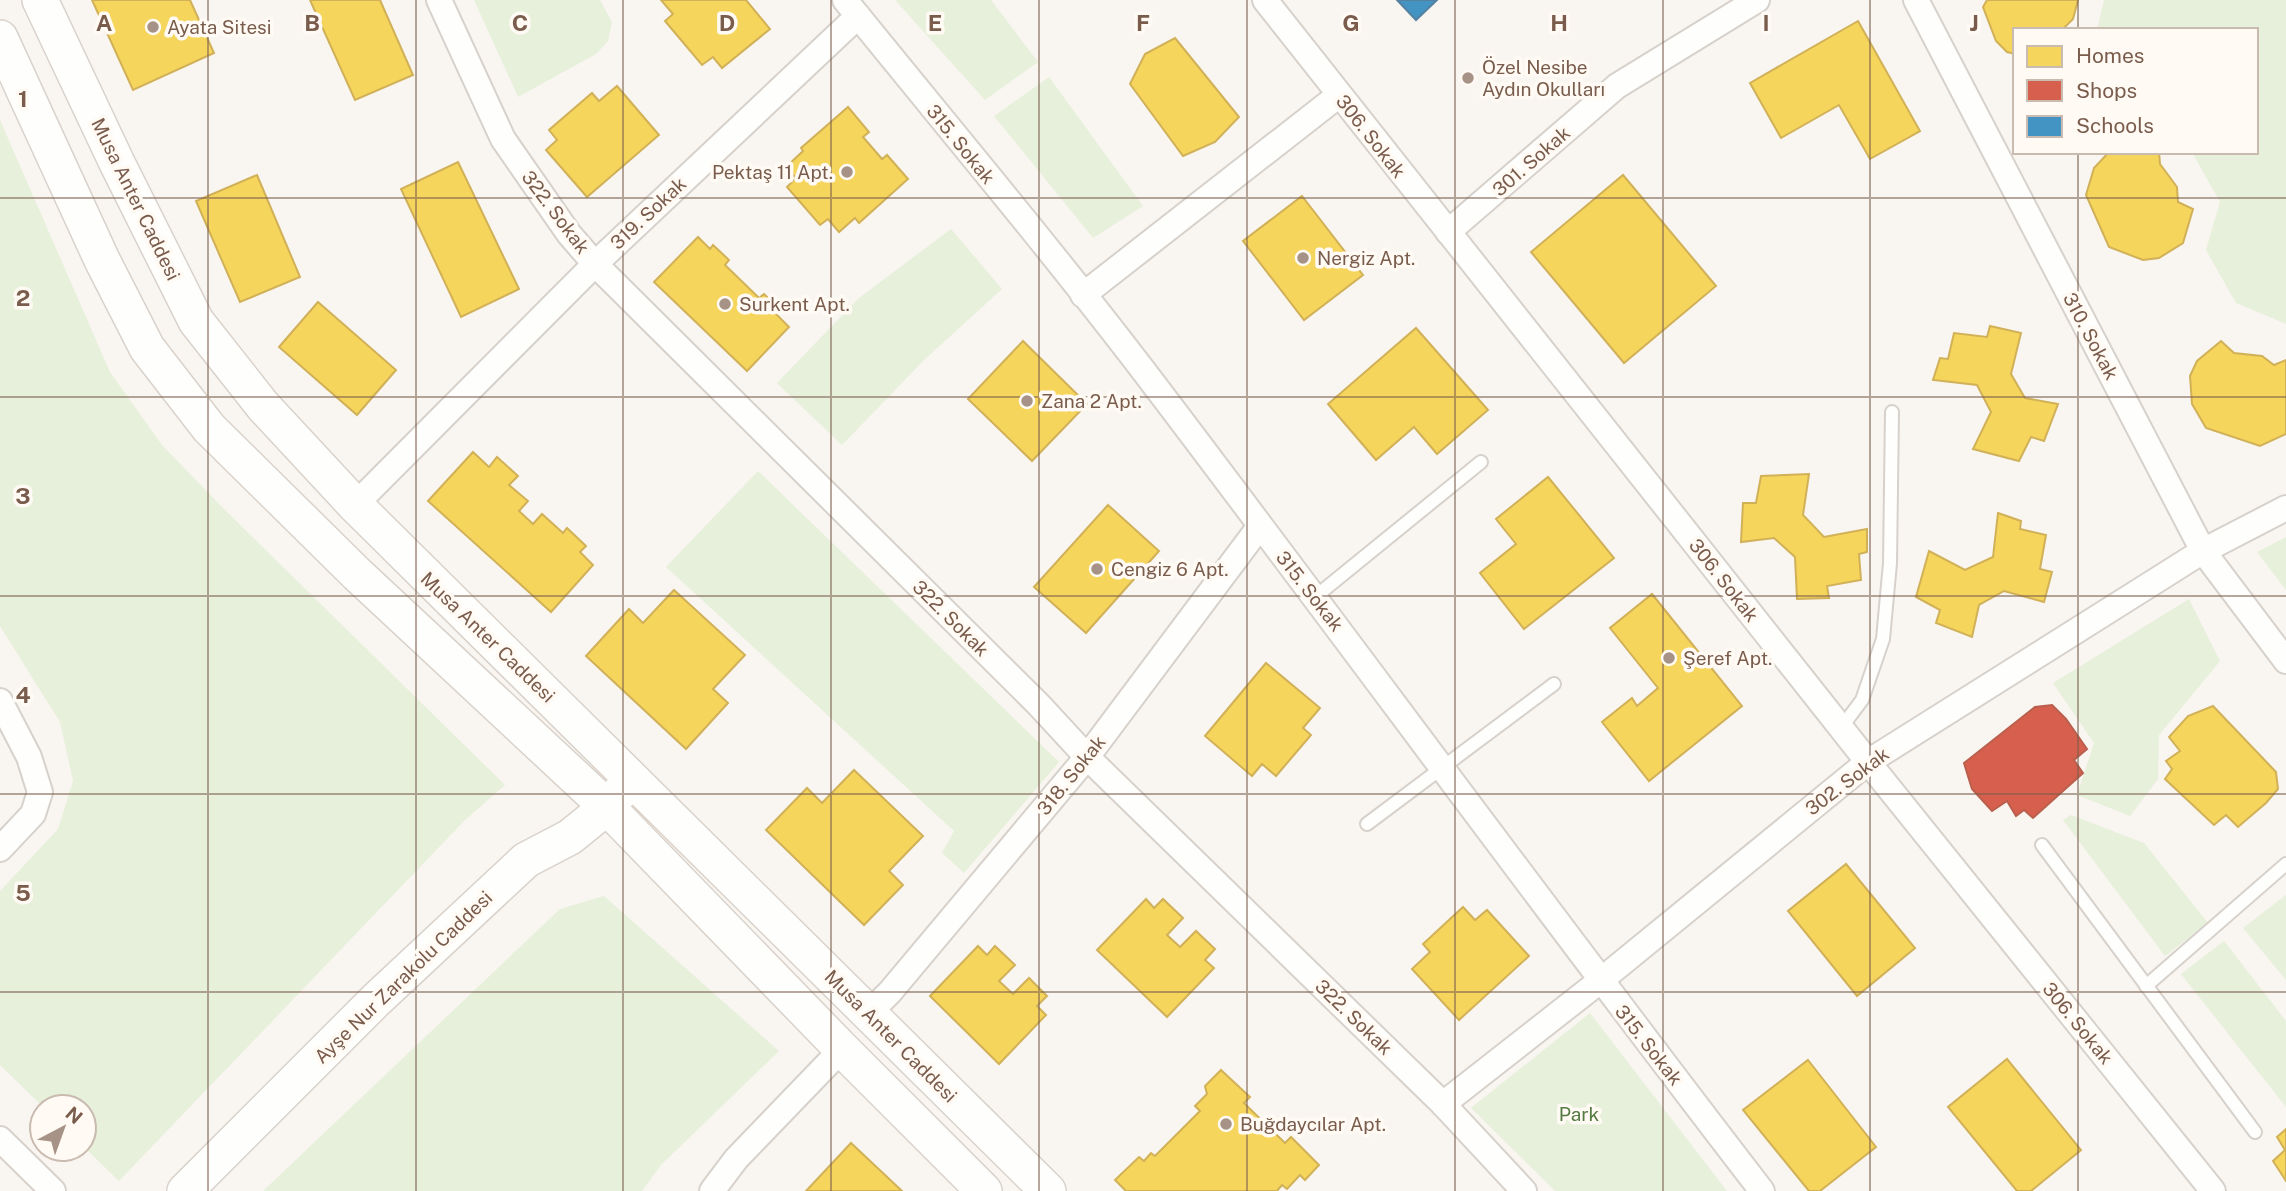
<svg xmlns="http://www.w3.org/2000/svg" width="2286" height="1191" font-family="'Public Sans',sans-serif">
	<rect width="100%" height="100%" fill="#f9f5f0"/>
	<g fill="#e7f0db">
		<path d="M474,0H600L612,22L608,41L596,54L518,97Z"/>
		<path d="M897,0H991L1038,62L985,100L896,1Z"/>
		<path d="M2104,0H2286V324L2236,303L2206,250L2220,202L2192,152H2256V30H2097Z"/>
		<path d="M1049,77L1143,206L1093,238L994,116Z"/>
		<path d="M0,120L110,372L162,445L225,510L505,785L465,820L119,1181L84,1147V1107H43L0,1065V891L58,829L73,781L60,722L0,626Z"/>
		<path d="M951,229L1002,289L924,360L842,445L777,383L859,298Z"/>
		<path d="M758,471L1059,762L964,873L942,853L954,831L666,567Z"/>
		<path d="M2286,537V590L2257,552Z"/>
		<path d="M2189,599L2220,661L2159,735L2158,779L2130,816L2077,795L2094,743L2053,683Z"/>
		<path d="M2071,815L2144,843L2208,923L2165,956L2063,820Z"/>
		<path d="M2286,895V980L2243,928Z"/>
		<path d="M604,896L779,1051L661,1165L642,1191H263L560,909Z"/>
		<path d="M2224,941L2286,1021V1107L2181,974Z"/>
		<path d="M1590,1013L1727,1191H1555L1471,1108Z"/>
	</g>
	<g fill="#f6d55c" stroke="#d1b158" stroke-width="2">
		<path d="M92,0H190L214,53L133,90Z"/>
		<path d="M310,0H380L413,75L355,100Z"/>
		<path d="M661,0H746L770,29L722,68L713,57L702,65L665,21L673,14Z"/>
		<path d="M1987,0H2078L2073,19L2062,30H2015V54L2007,52L1996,41L1983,7Z"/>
		<path d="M1858,21L1920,131L1870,159L1839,105L1781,138L1750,83Z"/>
		<path d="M1175,38L1239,117L1215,142L1183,156L1130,84L1145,54Z"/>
		<path d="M617,86L659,135L587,197L546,150L557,140L549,130L592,93L599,101Z"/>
		<path d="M848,107L869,132L863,137L882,159L887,155L908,179L859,223L855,218L839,232L828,219L820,225L787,187L796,178L786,167L803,151L801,148Z"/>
		<path d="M2109,152H2159L2160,164L2177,187L2178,202L2193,209L2183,243L2159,258L2143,260L2109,247L2086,195L2094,168Z"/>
		<path d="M458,162L519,289L461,317L401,189Z"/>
		<path d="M257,175L300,277L240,302L196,201Z"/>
		<path d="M1623,175L1716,286L1624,363L1531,252Z"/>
		<path d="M1302,196L1363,275L1304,320L1243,241Z"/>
		<path d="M698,237L710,249L713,245L729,260L725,265L759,298L764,294L780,309L776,314L789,327L747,371L654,282Z"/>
		<path d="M318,302L396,370L357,415L279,347Z"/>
		<path d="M1990,326L2021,333L2011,374L2025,398L2058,404L2044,441L2031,437L2019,461L1973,449L1991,412L1977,385L1933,380L1940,358L1948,359L1954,333L1987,337Z"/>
		<path d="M1416,328L1488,410L1437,454L1414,427L1376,460L1328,404Z"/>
		<path d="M1023,341L1087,404L1032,461L968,399Z"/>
		<path d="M2221,341L2234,353L2262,356L2274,365L2286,360V434L2260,446L2206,428L2192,404L2190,376L2197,361Z"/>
		<path d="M473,452L489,467L497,457L518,476L509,485L528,501L519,511L533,524L542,514L563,533L567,528L586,546L580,552L593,565L551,612L428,501Z"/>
		<path d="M1809,474L1803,515L1824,537L1867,529V552L1859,554L1861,580L1827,586L1829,598L1797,599L1795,557L1774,538L1741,542L1743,503H1756L1761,476Z"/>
		<path d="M1548,477L1614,558L1524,629L1480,573L1516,544L1496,519Z"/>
		<path d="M1108,505L1159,551L1086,633L1034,587Z"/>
		<path d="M1998,513L2021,521L2020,529L2046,535L2040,569L2052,572L2044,602L2004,591L1979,605L1972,637L1936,623L1940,610L1916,597L1929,551L1965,570L1993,557Z"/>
		<path d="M674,590L745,655L713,689L728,703L686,749L586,656L629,609L643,623Z"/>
		<path d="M1652,594L1742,706L1649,781L1602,722L1632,698L1637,706L1658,688L1610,628Z"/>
		<path d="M1266,663L1320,708L1303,728L1311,735L1276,776L1262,764L1252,776L1205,736Z"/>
		<path d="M2213,706L2276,772L2278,789L2266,803L2238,827L2226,815L2214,825L2165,779L2172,769L2166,761L2180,751L2169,737L2188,716Z"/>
		<path d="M854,770L923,836L889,871L903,885L864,925L766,830L807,788L822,803Z"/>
		<path d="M1846,864L1915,948L1857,996L1788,911Z"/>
		<path d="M1146,899L1154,908L1163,899L1183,918L1167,935L1180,947L1196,931L1215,949L1205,960L1214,968L1167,1017L1097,950Z"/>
		<path d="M1463,907L1475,920L1487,910L1529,956L1459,1020L1412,969L1430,952L1423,944Z"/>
		<path d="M978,946L987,955L995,946L1015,965L999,981L1013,994L1029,978L1047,996L1037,1006L1046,1015L999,1064L930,996Z"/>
		<path d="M2007,1059L2081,1150L2031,1191H2017L1948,1107Z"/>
		<path d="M1808,1060L1876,1147L1820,1191H1809L1743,1110Z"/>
		<path d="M1221,1070L1250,1097L1244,1103L1285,1143L1291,1137L1319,1165L1305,1180L1300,1175L1287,1189L1282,1185L1277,1191H1126L1115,1180L1139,1157L1144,1161L1151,1153L1155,1156L1200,1111L1195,1106L1207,1094L1205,1086Z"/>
		<path d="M2286,1129V1181L2273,1161L2285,1150L2277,1137Z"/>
		<path d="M851,1143L902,1191H806Z"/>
	</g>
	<path fill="#d6604d" stroke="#ba5f4d" stroke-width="2" d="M2052,705L2066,719L2087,749L2074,760L2083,773L2033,818L2024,810L2016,816L2007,801L1992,811L1972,789L1964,763L2035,707Z"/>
	<path fill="#4393c3" stroke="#5482a0" stroke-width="2" d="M1397,0H1437L1416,20Z"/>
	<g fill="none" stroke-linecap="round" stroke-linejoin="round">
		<g stroke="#d7d1cb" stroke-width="16">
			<g id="lane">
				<path d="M1315,597L1481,462"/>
				<path d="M1841,728L1862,700L1883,639L1890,563L1892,412"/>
				<path d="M1367,824L1554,684"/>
				<path d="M2042,845L2255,1132"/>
				<path d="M2146,986L2286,864"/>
			</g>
		</g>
		<g stroke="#d7d1cb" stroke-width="28">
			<g id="street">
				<path d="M439,0L503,139L569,234L595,264L1039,705L1087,757L1443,1104L1524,1191"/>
				<path d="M845,0C951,131 1060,260 1162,395C1363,660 1559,928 1762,1191"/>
				<path d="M1265,0L1868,762L2213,1191"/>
				<path d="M1916,0L2203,551L2286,661"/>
				<path d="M1448,232L1617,86L1757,0"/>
				<path d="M1083,295L1339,95"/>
				<path d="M355,505L595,264L858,16"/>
				<path d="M0,701L29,757L40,792L33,814L0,849"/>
				<path d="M868,1014L890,992L1087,757L1260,526"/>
				<path d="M1443,1104L1600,981L1868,762L2203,551L2286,508"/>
				<path d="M0,1139L53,1191"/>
				<path d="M712,1191L736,1159L842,1049"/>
			</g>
		</g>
		<g stroke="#d9d2cb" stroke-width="38">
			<g id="secondary">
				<path d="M40,0L117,163L196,321L263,406L355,505L1048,1191"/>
				<path d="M0,38L102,260L147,348L209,428L357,574L607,807L842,1049L984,1191"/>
				<path d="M185,1191L376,1000L526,860L570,837L607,807L622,790"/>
			</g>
		</g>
		<use href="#lane" stroke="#fefefd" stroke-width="12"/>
		<use href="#street" stroke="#fefefd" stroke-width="24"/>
		<use href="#secondary" stroke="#fefefd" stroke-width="35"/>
	</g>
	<path fill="none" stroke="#7a5c4d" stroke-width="2" stroke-opacity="0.55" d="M208,0V1191M416,0V1191M623,0V1191M831,0V1191M1039,0V1191M1247,0V1191M1455,0V1191M1663,0V1191M1870,0V1191M2078,0V30M2078,152V1191M0,198H2286M0,397H2286M0,596H2286M0,794H2286M0,992H2286"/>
	<g fill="#a69286" stroke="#fffaf3" stroke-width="2.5">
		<circle cx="153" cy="27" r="7"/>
		<circle cx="1468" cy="78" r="7"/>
		<circle cx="847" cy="172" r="7"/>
		<circle cx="1303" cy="258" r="7"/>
		<circle cx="725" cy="304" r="7"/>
		<circle cx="1027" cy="401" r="7"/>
		<circle cx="1097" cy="569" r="7"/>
		<circle cx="1669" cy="658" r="7"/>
		<circle cx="1226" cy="1124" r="7"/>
	</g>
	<g text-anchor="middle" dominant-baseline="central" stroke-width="7" stroke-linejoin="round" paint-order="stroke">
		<g font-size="19" fill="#7a5c4d" stroke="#fffaf3" text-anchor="start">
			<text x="167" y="27">Ayata Sitesi</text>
			<text x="1482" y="67">Özel Nesibe<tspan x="1482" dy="22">Aydın Okulları</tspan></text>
			<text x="833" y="172" text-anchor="end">Pektaş 11 Apt.</text>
			<text x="1317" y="258">Nergiz Apt.</text>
			<text x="739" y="304">Surkent Apt.</text>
			<text x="1041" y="401">Zana 2 Apt.</text>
			<text x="1111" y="569">Cengiz 6 Apt.</text>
			<text x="1683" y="658">Şeref Apt.</text>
			<text x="1240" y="1124">Buğdaycılar Apt.</text>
		</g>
		<g font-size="19" fill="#7a5c4d" stroke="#fffaf3">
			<text transform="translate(1371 136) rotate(52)">306. Sokak</text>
			<text transform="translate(961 144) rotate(51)">315. Sokak</text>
			<text transform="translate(1531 161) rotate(-41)">301. Sokak</text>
			<text transform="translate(136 199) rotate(64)">Musa Anter Caddesi</text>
			<text transform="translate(556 212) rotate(53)">322. Sokak</text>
			<text transform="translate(648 213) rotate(-43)">319. Sokak</text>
			<text transform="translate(2091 336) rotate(62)">310. Sokak</text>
			<text transform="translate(1724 580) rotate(52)">306. Sokak</text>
			<text transform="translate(1310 591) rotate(52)">315. Sokak</text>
			<text transform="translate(951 618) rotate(45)">322. Sokak</text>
			<text transform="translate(488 637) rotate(44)">Musa Anter Caddesi</text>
			<text transform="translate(1071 775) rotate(-51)">318. Sokak</text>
			<text transform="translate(1847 781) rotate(-37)">302. Sokak</text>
			<text transform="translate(403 977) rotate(-44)">Ayşe Nur Zarakolu Caddesi</text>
			<text transform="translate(1354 1017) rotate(44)">322. Sokak</text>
			<text transform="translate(2078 1023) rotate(51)">306. Sokak</text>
			<text transform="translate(891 1036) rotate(45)">Musa Anter Caddesi</text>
			<text transform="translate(1649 1045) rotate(52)">315. Sokak</text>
		</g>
		<g font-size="19" fill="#537a41" stroke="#fffaf3">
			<text x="1579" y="1114">Park</text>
		</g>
	</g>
	<g font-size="23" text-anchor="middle" font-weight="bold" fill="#7a5c4d" stroke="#fffaf3" stroke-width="7" stroke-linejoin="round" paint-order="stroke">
		<text x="104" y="31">A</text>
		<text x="312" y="31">B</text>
		<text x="520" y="31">C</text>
		<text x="727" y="31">D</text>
		<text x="935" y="31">E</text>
		<text x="1143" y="31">F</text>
		<text x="1351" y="31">G</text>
		<text x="1559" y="31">H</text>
		<text x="1766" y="31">I</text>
		<text x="1974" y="31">J</text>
		<text x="23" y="107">1</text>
		<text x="23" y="306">2</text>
		<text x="23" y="504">3</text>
		<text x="23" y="703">4</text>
		<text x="23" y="901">5</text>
	</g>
	<rect x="2013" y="28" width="245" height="126" fill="#fffaf3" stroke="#cabbb1" stroke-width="2"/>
	<rect x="2027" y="46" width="35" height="21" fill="#f6d55c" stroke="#cabbb1" stroke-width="2"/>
	<text x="2076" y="63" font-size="21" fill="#7a5c4d">Homes</text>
	<rect x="2027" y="80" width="35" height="21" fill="#d6604d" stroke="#cabbb1" stroke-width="2"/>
	<text x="2076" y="98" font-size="21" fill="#7a5c4d">Shops</text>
	<rect x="2027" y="116" width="35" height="21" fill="#4393c3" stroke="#cabbb1" stroke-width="2"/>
	<text x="2076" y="133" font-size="21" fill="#7a5c4d">Schools</text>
	<g transform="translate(63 1128) rotate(41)"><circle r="33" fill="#fffaf3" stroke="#cabbb1" stroke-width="2"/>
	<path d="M0-5L12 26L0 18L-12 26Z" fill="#a69286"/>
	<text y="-10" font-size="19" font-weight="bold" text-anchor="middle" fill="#7a5c4d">N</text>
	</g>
</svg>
